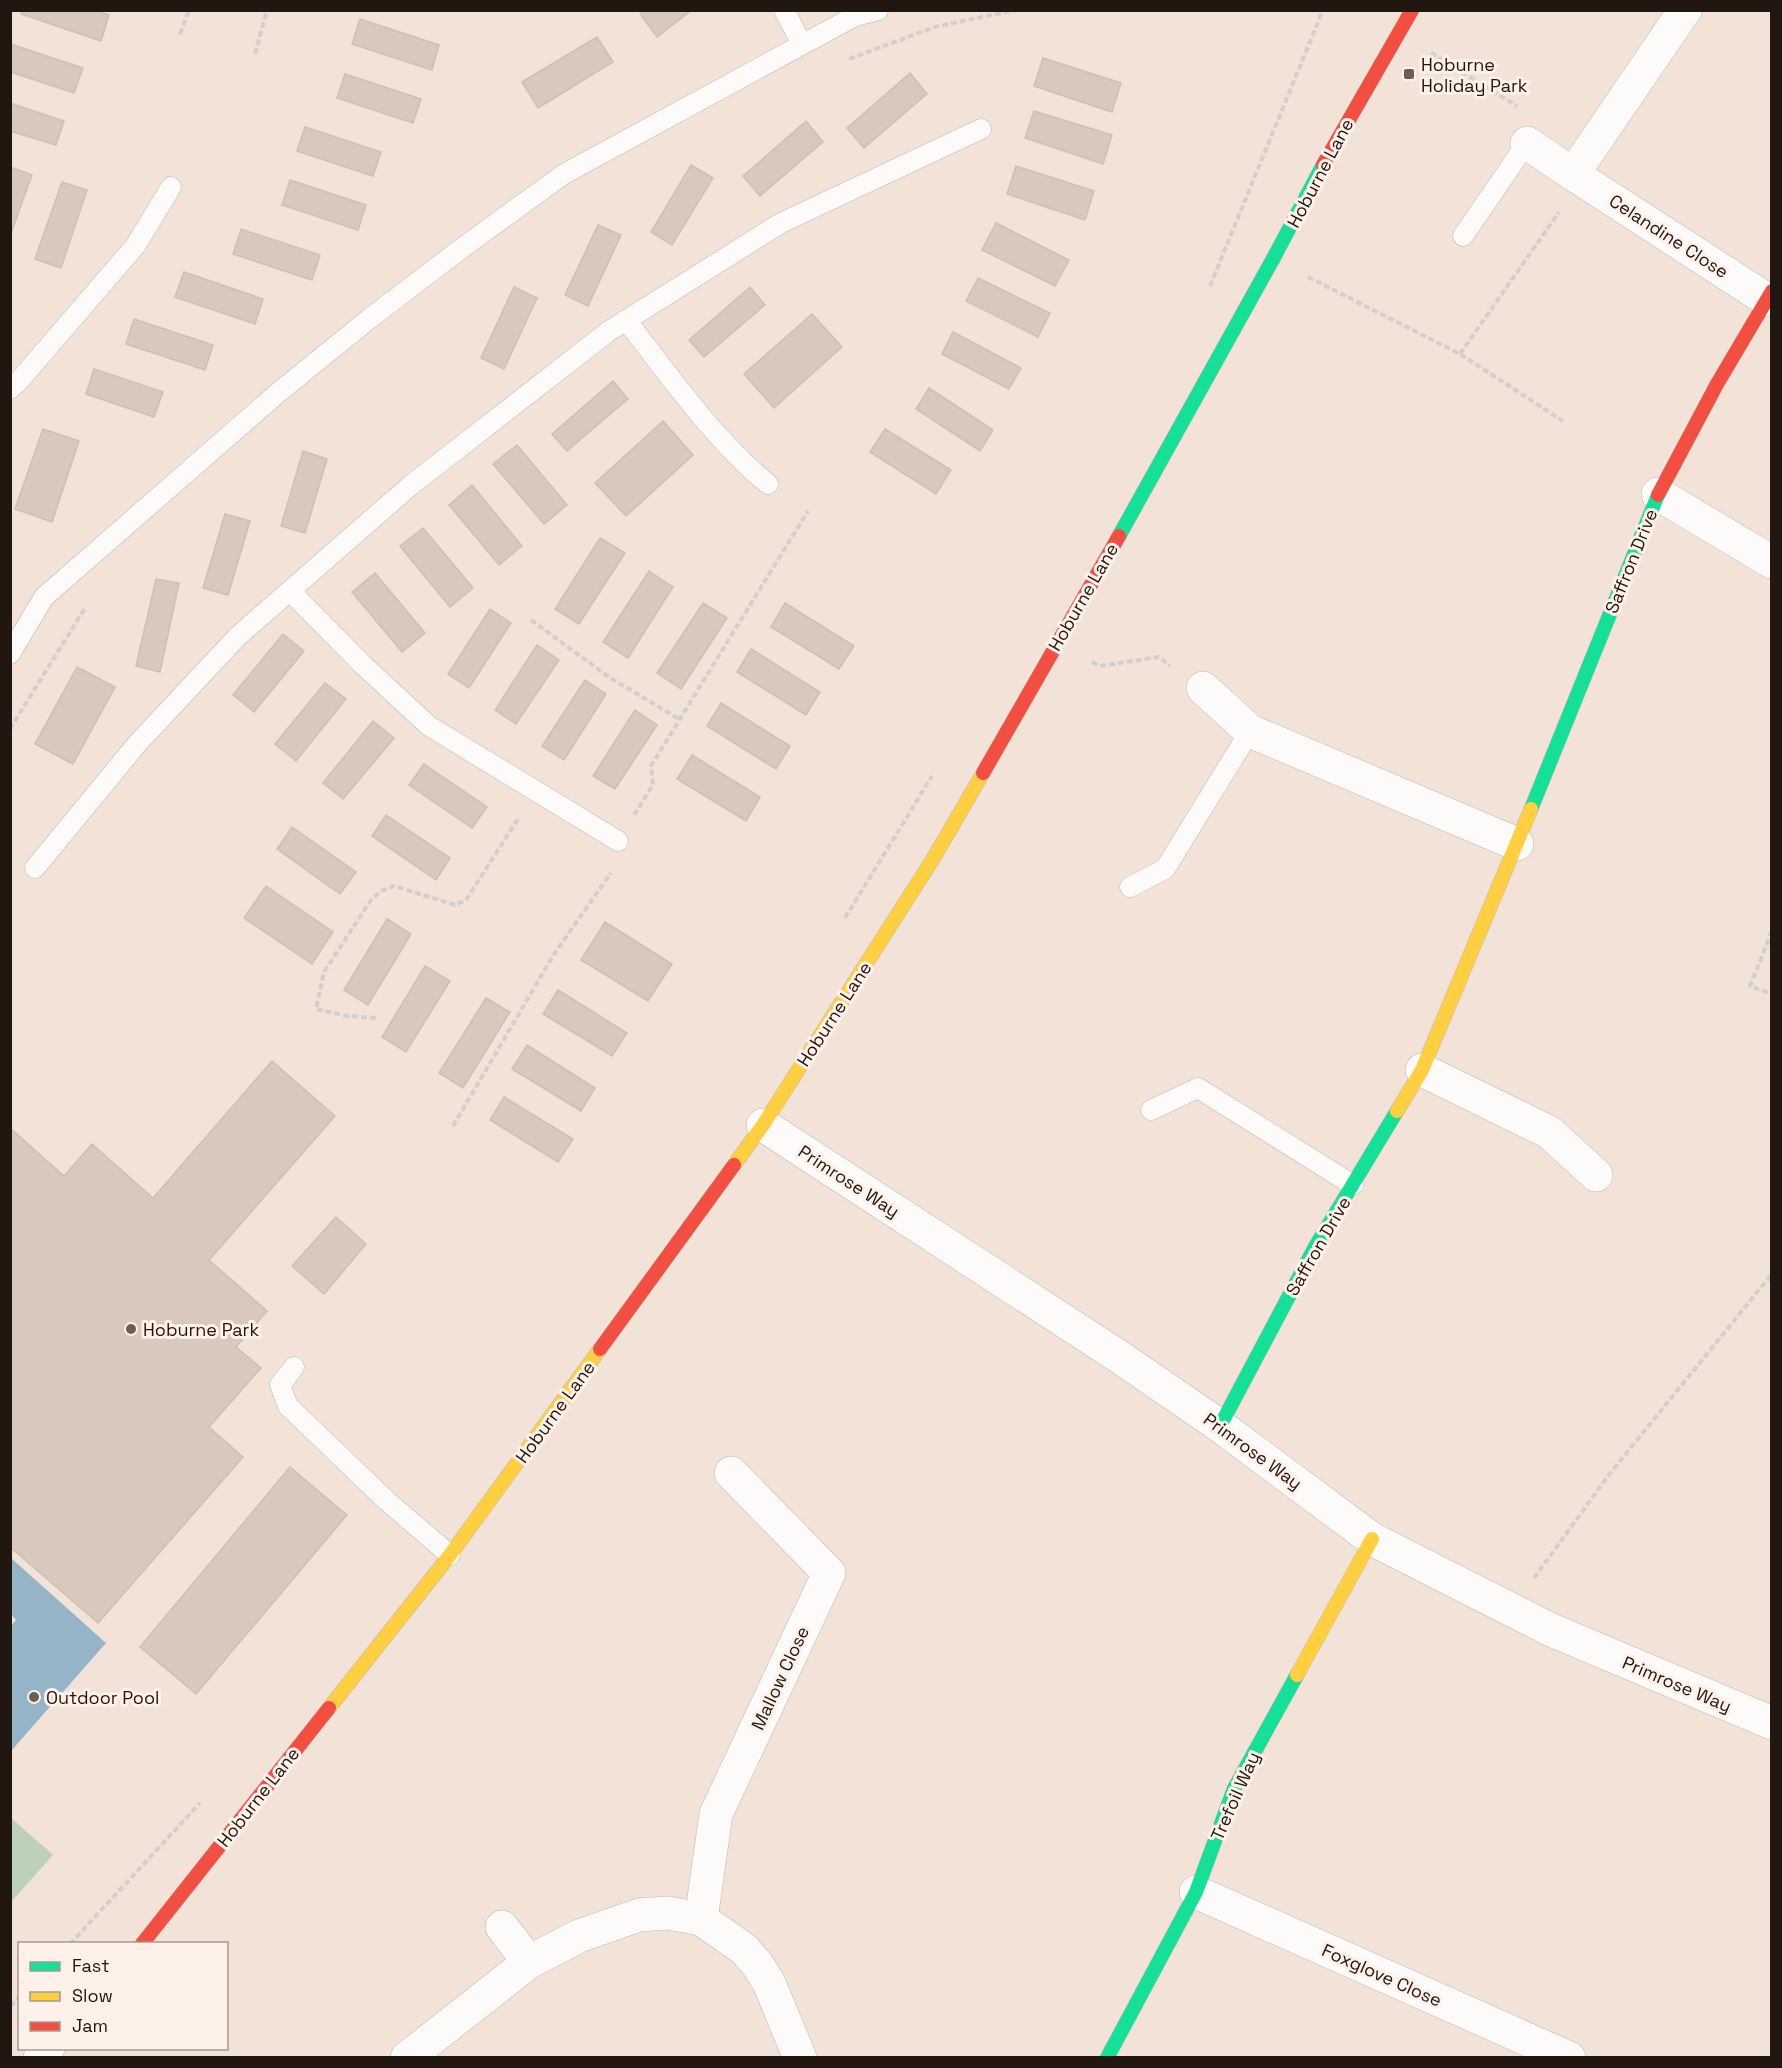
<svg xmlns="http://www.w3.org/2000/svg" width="1782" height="2068" font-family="'Space Grotesk',sans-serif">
	<rect width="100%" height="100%" fill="#f2e2d7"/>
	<path fill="#bdd0b9" d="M11,1818L53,1855L11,1902Z"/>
	<path fill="#96b4c8" d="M11,1558L106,1643L11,1751L10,1627L16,1620L11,1614Z"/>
	<g fill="#d9c9bc" stroke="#ccc0b7" stroke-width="1.5">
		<path d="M22,10H94L109,15L101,41L21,14Z"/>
		<path d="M645,10H692L657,37L640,14Z"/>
		<path d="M360,19L439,45L432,70L352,44Z"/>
		<path d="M597,37L613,62L538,108L522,82Z"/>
		<path d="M10,44L83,68L74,93L10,72Z"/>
		<path d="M1043,58L1121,83L1112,112L1034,86Z"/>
		<path d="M910,73L927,94L864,148L847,128Z"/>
		<path d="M345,74L421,99L413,123L337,98Z"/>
		<path d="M10,103L64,121L56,145L10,131Z"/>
		<path d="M1034,111L1112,135L1103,164L1025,138Z"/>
		<path d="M806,121L823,142L760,196L743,176Z"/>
		<path d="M305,127L381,152L373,176L297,151Z"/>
		<path d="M691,165L713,178L672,245L651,232Z"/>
		<path d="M1016,166L1094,191L1085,220L1007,194Z"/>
		<path d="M10,167L32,175L10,236Z"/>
		<path d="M290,180L366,205L358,230L282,205Z"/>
		<path d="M62,182L87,190L61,268L35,259Z"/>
		<path d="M996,223L1069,260L1055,286L982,250Z"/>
		<path d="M598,225L621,235L588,306L565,295Z"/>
		<path d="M241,229L320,255L312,280L233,254Z"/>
		<path d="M184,272L263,299L255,324L175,297Z"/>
		<path d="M978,278L1050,313L1038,337L966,301Z"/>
		<path d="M514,287L537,298L504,369L481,358Z"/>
		<path d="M750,287L765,305L704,357L689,340Z"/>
		<path d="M812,314L842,347L774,408L744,374Z"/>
		<path d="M134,319L213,345L205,370L126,344Z"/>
		<path d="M953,332L1021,368L1009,389L942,354Z"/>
		<path d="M94,369L163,392L154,417L86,394Z"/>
		<path d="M613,381L628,399L567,451L552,434Z"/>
		<path d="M929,388L993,430L980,451L916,409Z"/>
		<path d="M663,421L693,455L626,516L595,483Z"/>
		<path d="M43,429L79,441L52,522L15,509Z"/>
		<path d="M885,429L951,470L936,494L870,452Z"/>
		<path d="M517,445L567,505L544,524L493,464Z"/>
		<path d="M303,451L327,459L305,533L281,526Z"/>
		<path d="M472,485L522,546L499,565L449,505Z"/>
		<path d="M225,514L250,521L228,595L203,588Z"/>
		<path d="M423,528L473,588L450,607L400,546Z"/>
		<path d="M600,538L625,553L579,624L555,609Z"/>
		<path d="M649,571L673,587L628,658L603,642Z"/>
		<path d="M375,573L425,633L402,652L352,592Z"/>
		<path d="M156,579L179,583L160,672L136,666Z"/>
		<path d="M703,603L727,618L681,689L657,673Z"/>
		<path d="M785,603L854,646L839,669L771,627Z"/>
		<path d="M490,609L511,623L469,688L448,674Z"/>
		<path d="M283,634L304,651L254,712L233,695Z"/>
		<path d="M537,645L559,660L516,724L495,710Z"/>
		<path d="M751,649L820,692L806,715L737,672Z"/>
		<path d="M77,667L115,687L73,764L35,744Z"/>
		<path d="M585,680L606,694L564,760L542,746Z"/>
		<path d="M325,683L346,699L296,761L275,744Z"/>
		<path d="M721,703L790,746L776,769L707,726Z"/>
		<path d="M635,710L657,725L615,789L593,776Z"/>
		<path d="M373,721L394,738L343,799L323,783Z"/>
		<path d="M692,755L760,797L746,821L677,779Z"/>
		<path d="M424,764L487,807L472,828L409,785Z"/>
		<path d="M386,815L450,858L436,880L372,836Z"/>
		<path d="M292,827L356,872L340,894L277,849Z"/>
		<path d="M266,886L333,932L312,964L244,918Z"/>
		<path d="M387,919L411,934L368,1005L344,990Z"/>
		<path d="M605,922L672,964L648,1001L581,960Z"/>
		<path d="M425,966L450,981L406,1052L382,1037Z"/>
		<path d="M558,990L627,1033L612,1056L543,1014Z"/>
		<path d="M486,998L510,1012L463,1088L439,1073Z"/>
		<path d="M527,1045L595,1088L581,1111L512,1069Z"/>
		<path d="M272,1061L335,1116L209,1260L267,1311L236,1347L261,1368L209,1427L243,1457L98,1623L10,1547V1128L64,1176L92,1144L153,1198Z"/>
		<path d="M504,1097L573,1139L558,1162L490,1120Z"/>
		<path d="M336,1217L366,1244L324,1294L292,1266Z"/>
		<path d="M290,1467L347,1515L196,1694L140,1647Z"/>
	</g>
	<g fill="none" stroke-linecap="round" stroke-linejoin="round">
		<g stroke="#c4b8b0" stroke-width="21">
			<g id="lane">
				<path d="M784,10L802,44"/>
				<path d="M1463,236L1527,143"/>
				<path d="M626,320C668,374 715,441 768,484"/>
				<path d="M10,389L18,382L136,245L171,187"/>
				<path d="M290,591L362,664L429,726L618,841"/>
				<path d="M10,654L44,597L279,392L369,319L462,248L564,174L855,16L878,10"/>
				<path d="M35,868L137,744L238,636L411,485L451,454L609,331L781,223L981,129"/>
				<path d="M1130,887L1165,869L1250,731"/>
				<path d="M1151,1110L1198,1088L1353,1185"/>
				<path d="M294,1367L280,1385L288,1406L387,1501L450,1555"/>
			</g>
		</g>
		<g stroke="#c4b8b0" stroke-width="34">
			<g id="street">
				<path d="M1685,10L1573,174L1766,299"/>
				<path d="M1527,143L1573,174"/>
				<path d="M1658,494L1772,562"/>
				<path d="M1203,688L1250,731L1517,844"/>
				<path d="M1422,1070L1549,1132L1596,1175"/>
				<path d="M763,1125L1121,1358L1220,1426L1372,1539L1549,1629L1772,1723"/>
				<path d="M1196,1892L1569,2058"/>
				<path d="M701,1919L716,1814L829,1573L731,1473"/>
				<path d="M502,1927L529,1962"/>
				<path d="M40,2058L48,2048"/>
				<path d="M407,2058L529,1962L579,1936L639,1915L668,1913L701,1919L744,1949L757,1964L769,1983L800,2058"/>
			</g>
		</g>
		<g stroke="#c4b8b0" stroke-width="15">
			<g id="fast">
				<path d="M1119,536L1273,259L1323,165"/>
				<path d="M1531,809L1658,495"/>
				<path d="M1220,1426L1315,1247L1397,1111"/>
				<path d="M1107,2058L1196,1892L1234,1789L1297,1675"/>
			</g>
		</g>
		<g stroke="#c4b8b0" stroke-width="15">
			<g id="slow">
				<path d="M1397,1111L1422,1070L1531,809"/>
				<path d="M734,1165L763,1125L933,859L983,773"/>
				<path d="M1297,1675L1372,1539"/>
				<path d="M329,1708L450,1555L600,1349"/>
			</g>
		</g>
		<g stroke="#c4b8b0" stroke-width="15">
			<g id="jam">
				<path d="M1323,165L1412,10"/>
				<path d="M1658,495L1717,384L1772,291"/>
				<path d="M983,773L1119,536"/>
				<path d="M600,1349L734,1165"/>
				<path d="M142,1944L329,1708"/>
			</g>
		</g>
		<g stroke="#d3cfcc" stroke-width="4" stroke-dasharray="6 3" stroke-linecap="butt">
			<path d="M180,34L189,10"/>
			<path d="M1431,53L1517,106"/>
			<path d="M255,54L267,10"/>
			<path d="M849,59L935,27L1015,10"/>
			<path d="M1308,277L1460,354L1563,421"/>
			<path d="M1210,286L1323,10"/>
			<path d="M1460,354L1559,212"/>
			<path d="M531,620L609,677L679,719"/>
			<path d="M1092,662L1100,666L1159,657L1170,666"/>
			<path d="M10,729L85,608"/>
			<path d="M634,815L653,785L651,766L808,511"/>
			<path d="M845,918L932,776"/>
			<path d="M1772,931L1750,986L1772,994"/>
			<path d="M376,1018L348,1016L316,1009L324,972L371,900L381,891L394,886L455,905L466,900L518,819"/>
			<path d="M453,1126L554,954L611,873"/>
			<path d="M1534,1578L1611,1472L1772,1274"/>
			<path d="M70,1944L200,1803"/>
			<path d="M10,2006L20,1997"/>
		</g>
		<use href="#lane" stroke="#fdfbf9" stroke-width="20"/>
		<use href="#street" stroke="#fdfbf9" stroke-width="33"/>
		<use href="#fast" stroke="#16e098" stroke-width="14"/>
		<use href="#slow" stroke="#ffcf43" stroke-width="14"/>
		<use href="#jam" stroke="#f24e42" stroke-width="14"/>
	</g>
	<g fill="#6a5e56" stroke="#fdf1e9" stroke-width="2">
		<rect x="1403" y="68" width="12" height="12" rx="3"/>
		<circle cx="131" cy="1329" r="6"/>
		<circle cx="34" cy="1697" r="6"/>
	</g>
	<g text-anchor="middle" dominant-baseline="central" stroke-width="6" stroke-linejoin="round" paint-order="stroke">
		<g font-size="18" fill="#211710" stroke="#fdf1e9" text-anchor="start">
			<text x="1421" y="64">Hoburne<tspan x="1421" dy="21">Holiday Park</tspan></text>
			<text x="143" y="1329">Hoburne Park</text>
			<text x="46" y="1697">Outdoor Pool</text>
		</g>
		<g font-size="18" fill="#211710" stroke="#fdf1e9">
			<text transform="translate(1320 173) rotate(-62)">Hoburne Lane</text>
			<text transform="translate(1669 236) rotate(33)">Celandine Close</text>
			<text transform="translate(1631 561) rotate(-68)">Saffron Drive</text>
			<text transform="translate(1083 597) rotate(-60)">Hoburne Lane</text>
			<text transform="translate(834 1014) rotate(-57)">Hoburne Lane</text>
			<text transform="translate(849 1181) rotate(33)">Primrose Way</text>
			<text transform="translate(1318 1246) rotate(-60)">Saffron Drive</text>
			<text transform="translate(555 1412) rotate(-54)">Hoburne Lane</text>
			<text transform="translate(1253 1451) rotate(36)">Primrose Way</text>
			<text transform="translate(780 1678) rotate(-65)">Mallow Close</text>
			<text transform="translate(1677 1684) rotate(23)">Primrose Way</text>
			<text transform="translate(1235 1796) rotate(-66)">Trefoil Way</text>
			<text transform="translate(258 1797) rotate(-52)">Hoburne Lane</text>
			<text transform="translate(1382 1975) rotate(24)">Foxglove Close</text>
		</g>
	</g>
	<rect width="1782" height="2068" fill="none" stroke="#211710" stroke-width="24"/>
	<rect x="18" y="1942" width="210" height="108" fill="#fdf1e9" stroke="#a59a92" stroke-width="1.5"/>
	<rect x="30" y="1962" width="30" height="9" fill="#16e098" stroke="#a59a92" stroke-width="1.5"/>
	<text x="72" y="1972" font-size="18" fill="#211710">Fast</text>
	<rect x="30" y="1992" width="30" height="9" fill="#ffcf43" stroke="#a59a92" stroke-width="1.5"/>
	<text x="72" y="2002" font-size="18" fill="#211710">Slow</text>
	<rect x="30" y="2022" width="30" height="9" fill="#f24e42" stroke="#a59a92" stroke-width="1.5"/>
	<text x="72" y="2032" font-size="18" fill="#211710">Jam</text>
</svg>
